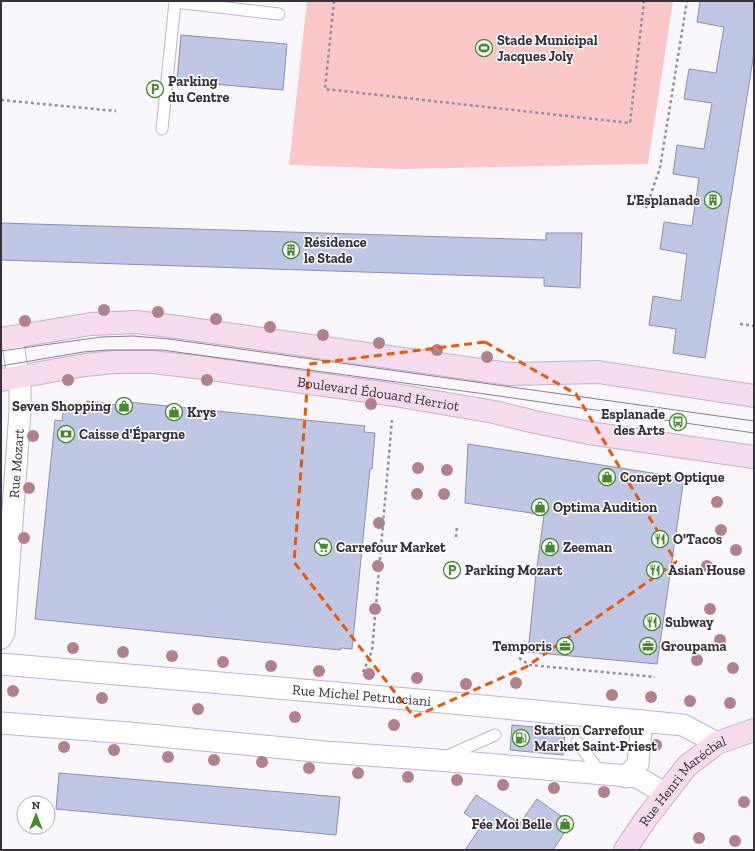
<svg xmlns="http://www.w3.org/2000/svg" width="755" height="851" font-family="'Zilla Slab',serif">
	<rect width="100%" height="100%" fill="#f9f6fc"/>
	<path fill="#fbc8c9" d="M307,1H673L648,164L403,169L289,165Z"/>
	<g fill="#c0c7e4" stroke="#8990ab">
		<path d="M700,1H754V53L705,358L673,353L676,329L649,325L653,296L681,301L687,254L660,249L664,222L692,226L699,178L673,174L677,145L704,149L712,103L684,99L689,69L716,73L724,27L697,22Z"/>
		<path d="M181,35L287,44L283,90L177,81Z"/>
		<path d="M1,223L546,240V233H582L580,288L544,286V278L1,260Z"/>
		<path d="M87,401L118,405V401L365,426L364,432L375,433L372,469H370L352,649L341,648L340,650L35,619L55,420L62,421L64,404L86,407Z"/>
		<path d="M468,444L684,478L657,664L528,652L536,574L544,515L465,503Z"/>
		<path d="M512,725L565,730L563,755L510,750Z"/>
		<path d="M59,773L340,797L336,835L56,809Z"/>
		<path d="M476,795L520,823L537,799L571,823L553,850H465L482,825L464,813Z"/>
	</g>
	<g fill="none" stroke-linecap="round" stroke-linejoin="round">
		<g stroke="#c1b3ce" stroke-width="13">
			<g id="lane">
				<path d="M162,129L175,2L279,14"/>
				<path d="M577,742L601,773"/>
				<path d="M445,757L495,735"/>
			</g>
		</g>
		<g stroke="#c1b3ce" stroke-width="23">
			<g id="street">
				<path id="s1" d="M1,638L4,633L20,412V390L12,337"/>
				<path id="s2" d="M1,664L441,702L683,725L717,743"/>
				<path d="M1,723L129,733L325,752L437,760L617,775L637,777L666,794"/>
				<path d="M626,777L638,764L642,721"/>
			</g>
		</g>
		<g stroke="#c1b3ce" stroke-width="24">
			<g id="secondary">
				<path d="M1,339L91,324L136,322L170,326L510,374L598,372L754,396"/>
				<path id="s3" d="M1,380L85,365L115,362H152L196,367L395,395L494,412L535,422L589,433L754,457"/>
				<path id="s4" d="M625,850L645,820L687,766L717,743L754,730"/>
			</g>
		</g>
		<g stroke="#949098" stroke-width="2.5" stroke-dasharray="3 3" stroke-linecap="butt">
			<path d="M334,1L325,89L630,123L644,1"/>
			<path d="M1,100L116,111"/>
			<path d="M646,208L660,168L687,1"/>
			<path d="M740,324L754,326"/>
			<path d="M456,537L457,527"/>
			<path d="M519,658L530,665L655,677"/>
			<path d="M363,672L372,651L392,420"/>
		</g>
		<use href="#lane" stroke="#fff" stroke-width="11"/>
		<use href="#street" stroke="#fff" stroke-width="21"/>
		<use href="#secondary" stroke="#f7dced" stroke-width="22"/>
		<g stroke="#848089" stroke-width="1">
			<path d="M1,351L101,337L133,336L169,339L754,421"/>
			<path d="M1,366L83,352L108,350H162L485,394L754,433"/>
		</g>
	</g>
	<g fill="#b0828b">
		<circle cx="104" cy="310" r="6"/>
		<circle cx="158" cy="312" r="6"/>
		<circle cx="216" cy="319" r="6"/>
		<circle cx="25" cy="321" r="6"/>
		<circle cx="270" cy="327" r="6"/>
		<circle cx="323" cy="335" r="6"/>
		<circle cx="379" cy="343" r="6"/>
		<circle cx="437" cy="350" r="6"/>
		<circle cx="487" cy="357" r="6"/>
		<circle cx="68" cy="380" r="6"/>
		<circle cx="207" cy="380" r="6"/>
		<circle cx="371" cy="404" r="6"/>
		<circle cx="33" cy="436" r="6"/>
		<circle cx="418" cy="468" r="6"/>
		<circle cx="447" cy="470" r="6"/>
		<circle cx="29" cy="488" r="6"/>
		<circle cx="417" cy="494" r="6"/>
		<circle cx="444" cy="494" r="6"/>
		<circle cx="717" cy="502" r="6"/>
		<circle cx="379" cy="523" r="6"/>
		<circle cx="721" cy="530" r="6"/>
		<circle cx="24" cy="538" r="6"/>
		<circle cx="736" cy="550" r="6"/>
		<circle cx="378" cy="566" r="6"/>
		<circle cx="707" cy="566" r="6"/>
		<circle cx="375" cy="609" r="6"/>
		<circle cx="710" cy="609" r="6"/>
		<circle cx="720" cy="640" r="6"/>
		<circle cx="73" cy="648" r="6"/>
		<circle cx="123" cy="652" r="6"/>
		<circle cx="172" cy="656" r="6"/>
		<circle cx="697" cy="660" r="6"/>
		<circle cx="223" cy="662" r="6"/>
		<circle cx="271" cy="666" r="6"/>
		<circle cx="733" cy="668" r="6"/>
		<circle cx="319" cy="671" r="6"/>
		<circle cx="369" cy="674" r="6"/>
		<circle cx="417" cy="678" r="6"/>
		<circle cx="516" cy="683" r="6"/>
		<circle cx="466" cy="684" r="6"/>
		<circle cx="13" cy="691" r="6"/>
		<circle cx="612" cy="695" r="6"/>
		<circle cx="651" cy="697" r="6"/>
		<circle cx="102" cy="698" r="6"/>
		<circle cx="690" cy="701" r="6"/>
		<circle cx="730" cy="703" r="6"/>
		<circle cx="198" cy="709" r="6"/>
		<circle cx="295" cy="717" r="6"/>
		<circle cx="394" cy="725" r="6"/>
		<circle cx="656" cy="745" r="6"/>
		<circle cx="64" cy="747" r="6"/>
		<circle cx="114" cy="750" r="6"/>
		<circle cx="168" cy="757" r="6"/>
		<circle cx="214" cy="760" r="6"/>
		<circle cx="262" cy="762" r="6"/>
		<circle cx="309" cy="768" r="6"/>
		<circle cx="358" cy="773" r="6"/>
		<circle cx="408" cy="777" r="6"/>
		<circle cx="457" cy="780" r="6"/>
		<circle cx="503" cy="785" r="6"/>
		<circle cx="554" cy="788" r="6"/>
		<circle cx="604" cy="792" r="6"/>
		<circle cx="744" cy="802" r="6"/>
		<circle cx="699" cy="838" r="6"/>
		<circle cx="735" cy="841" r="6"/>
	</g>
	<path fill="none" stroke="#e8590c" stroke-width="3" stroke-dasharray="8 5" stroke-linejoin="round" d="M485,342L576,394L676,562L526,667L414,717L294,562L309,364Z"/>
	<defs>
		<g id="stadium-ring" transform="scale(0.9)"><circle r="9.5" fill="#fff" stroke="#478a2e" stroke-width="1.5"/><path d="M0-5a6.5 5 0 1 0 0 10a6.5 5 0 1 0 0-10ZM-3.5-1.8h7v3.6h-7Z" fill="#478a2e"/></g>
		<g id="parking-ring" transform="scale(0.9)"><circle r="9.5" fill="#fff" stroke="#478a2e" stroke-width="1.5"/><path d="M-3.5-5.5H1a3.5 3.5 0 0 1 0 7H-1V5.5H-3.5ZM-1-3.4V-.6H.8a1.4 1.4 0 0 0 0-2.8Z" fill="#478a2e"/></g>
		<g id="building-ring" transform="scale(0.9)"><circle r="9.5" fill="#fff" stroke="#478a2e" stroke-width="1.5"/><path d="M-4-6H4V6H1V3H-1V6H-4ZM-2.5-4.3h1.7v1.8h-1.7ZM.8-4.3h1.7v1.8H.8ZM-2.5-1h1.7V.8h-1.7ZM.8-1h1.7V.8H.8Z" fill="#478a2e"/></g>
		<g id="shop-ring" transform="scale(0.9)"><circle r="9.5" fill="#fff" stroke="#478a2e" stroke-width="1.5"/><path d="M-5-2.5h2.3a2.7 3.5 0 0 1 5.4 0H5L5.5 6h-11ZM-1.5-2.5h3a1.5 2.3 0 0 0-3 0Z" fill="#478a2e"/></g>
		<g id="bus-ring" transform="scale(0.9)"><circle r="9.5" fill="#fff" stroke="#478a2e" stroke-width="1.5"/><path d="M-5-6H5V4H4V6H2V4H-2V6H-4V4H-5ZM-3.5-4V0h7V-4ZM-3.5 1.2v1.5H-2V1.2ZM2 1.2v1.5H3.5V1.2Z" fill="#478a2e"/></g>
		<g id="bank-ring" transform="scale(0.9)"><circle r="9.5" fill="#fff" stroke="#478a2e" stroke-width="1.5"/><path d="M-6-4H6V4H-6ZM0-2.3a2.3 2.3 0 1 0 0 4.6a2.3 2.3 0 1 0 0-4.6Z" fill="#478a2e"/></g>
		<g id="restaurant-ring" transform="scale(0.9)"><circle r="9.5" fill="#fff" stroke="#478a2e" stroke-width="1.5"/><path d="M-5-6h1v4h1v-4h1v4h1v-4h1v5L-1.5 .5V6h-2V.5L-5-1ZM5-6V6H3V1.5H1.5Q1.5-4 5-6Z" fill="#478a2e"/></g>
		<g id="supermarket-ring" transform="scale(0.9)"><circle r="9.5" fill="#fff" stroke="#478a2e" stroke-width="1.5"/><path d="M-6-5.5h2.5l.6 2H6L4.5 2H-2.5L-4.4-4H-6ZM-1.5 3.2a1.3 1.3 0 1 0 .1 0ZM3 3.2a1.3 1.3 0 1 0 .1 0Z" fill="#478a2e"/></g>
		<g id="office-ring" transform="scale(0.9)"><circle r="9.5" fill="#fff" stroke="#478a2e" stroke-width="1.5"/><path d="M-6-3h4V-5.5h4V-3h4V5H-6ZM-1-4.5V-3h2v-1.5ZM-6 0V1H6V0Z" fill="#478a2e"/></g>
		<g id="fuel-ring" transform="scale(0.9)"><circle r="9.5" fill="#fff" stroke="#478a2e" stroke-width="1.5"/><path d="M-5.5-6h7V0h2V4h1.3V-2.5L3-4.5l.8-.8L6-3V5H2.5V1h-1V6h-7ZM-4.2-4.7v3.2H.2V-4.7Z" fill="#478a2e"/></g>
	</defs>
	<g fill-rule="evenodd">
		<use href="#stadium-ring" x="484" y="48"/>
		<use href="#parking-ring" x="155" y="89"/>
		<use href="#building-ring" x="713" y="200"/>
		<use href="#building-ring" x="291" y="250"/>
		<use href="#shop-ring" x="124" y="406"/>
		<use href="#shop-ring" x="174" y="412"/>
		<use href="#bus-ring" x="678" y="422"/>
		<use href="#bank-ring" x="66" y="434"/>
		<use href="#shop-ring" x="607" y="477"/>
		<use href="#shop-ring" x="540" y="507"/>
		<use href="#restaurant-ring" x="660" y="539"/>
		<use href="#supermarket-ring" x="323" y="547"/>
		<use href="#shop-ring" x="550" y="547"/>
		<use href="#parking-ring" x="452" y="570"/>
		<use href="#restaurant-ring" x="655" y="570"/>
		<use href="#restaurant-ring" x="652" y="622"/>
		<use href="#office-ring" x="565" y="646"/>
		<use href="#office-ring" x="648" y="646"/>
		<use href="#fuel-ring" x="521" y="738"/>
		<use href="#shop-ring" x="565" y="824"/>
	</g>
	<g text-anchor="middle" dominant-baseline="central" stroke-width="3" stroke-linejoin="round" paint-order="stroke">
		<g font-size="14" font-weight="bold" fill="#36313b" stroke="#fff" text-anchor="start">
			<text x="497" y="40">Stade Municipal<tspan x="497" dy="16">Jacques Joly</tspan></text>
			<text x="168" y="81">Parking<tspan x="168" dy="16">du Centre</tspan></text>
			<text x="700" y="200" text-anchor="end">L'Esplanade</text>
			<text x="304" y="242">Résidence<tspan x="304" dy="16">le Stade</tspan></text>
			<text x="111" y="406" text-anchor="end">Seven Shopping</text>
			<text x="187" y="412">Krys</text>
			<text x="665" y="414" text-anchor="end">Esplanade<tspan x="665" dy="16">des Arts</tspan></text>
			<text x="79" y="434">Caisse d'Épargne</text>
			<text x="620" y="477">Concept Optique</text>
			<text x="553" y="507">Optima Audition</text>
			<text x="673" y="539">O'Tacos</text>
			<text x="336" y="547">Carrefour Market</text>
			<text x="563" y="547">Zeeman</text>
			<text x="465" y="570">Parking Mozart</text>
			<text x="668" y="570">Asian House</text>
			<text x="665" y="622">Subway</text>
			<text x="552" y="646" text-anchor="end">Temporis</text>
			<text x="661" y="646">Groupama</text>
			<text x="534" y="730">Station Carrefour<tspan x="534" dy="16">Market Saint-Priest</tspan></text>
			<text x="552" y="824" text-anchor="end">Fée Moi Belle</text>
		</g>
		<g font-size="14" fill="#36313b" stroke="#fff">
			<text stroke="none"><textPath href="#s3" startOffset="381">Boulevard Édouard Herriot</textPath></text>
			<text stroke="none"><textPath href="#s1" startOffset="176">Rue Mozart</textPath></text>
			<text stroke="none"><textPath href="#s2" startOffset="362">Rue Michel Petrucciani</textPath></text>
			<text stroke="none"><textPath href="#s4" startOffset="91">Rue Henri Maréchal</textPath></text>
		</g>
	</g>
	<rect width="755" height="851" fill="none" stroke="#36313b" stroke-width="4"/>
	<g transform="translate(36 815)"><circle r="19" fill="#ffffff" stroke="#afadb1"/>
	<path d="M0-3L7 15L0 10L-7 15Z" fill="#478a2e"/>
	<text y="-6" font-size="11" font-weight="bold" text-anchor="middle" fill="#36313b">N</text>
	</g>
</svg>
